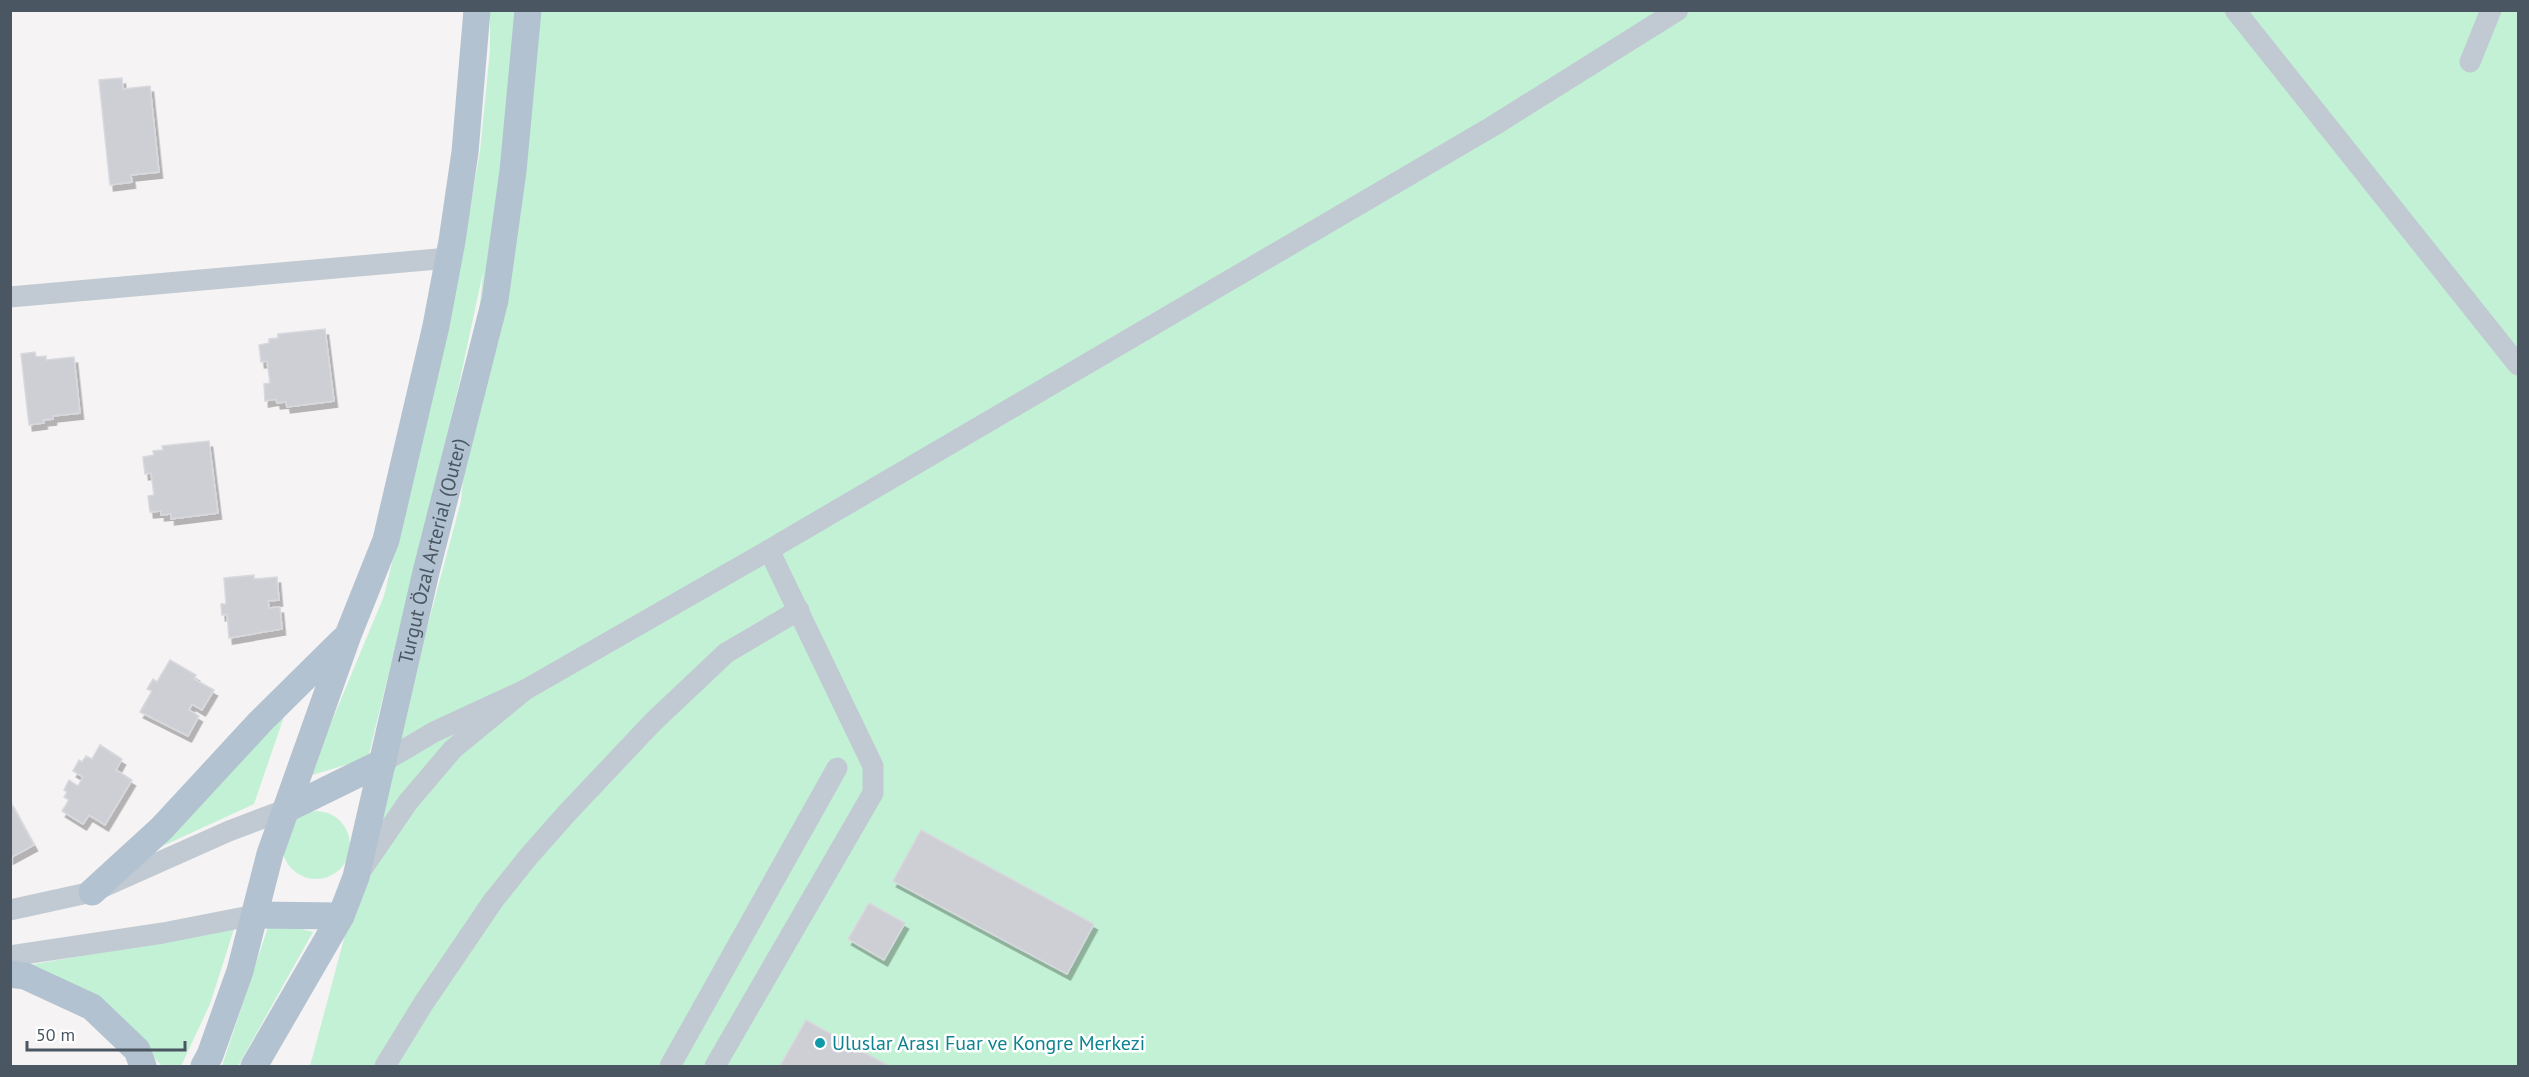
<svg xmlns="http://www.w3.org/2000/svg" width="2529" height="1077" font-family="'PT Sans',sans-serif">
	<defs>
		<filter id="shadow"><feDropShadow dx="3.5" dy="6" stdDeviation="0" flood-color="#0004"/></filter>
	</defs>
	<rect width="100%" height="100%" fill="#f5f3f3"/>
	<g fill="#c3f1d5">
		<path d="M490,11H2518V1066H310L461,501L483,272L458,389L368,758L309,776L384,596L451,316L480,151L490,50Z"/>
		<path d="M288,705L254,804L143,855Z"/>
		<circle cx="316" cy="845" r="34"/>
		<path d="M270,921L313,932L238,1066H222Z"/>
		<path d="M234,929L210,1004L181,1066H162L96,997L29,965Z"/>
	</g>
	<g fill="#cdcfd5" stroke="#d7d9de" stroke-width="1.5" filter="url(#shadow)">
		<path d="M122,78L123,89L150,86L159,172L131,175L132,182L110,185L99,80Z"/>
		<path d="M325,329L334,401L287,407L286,402L277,403L276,399L265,401L264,384L270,383L267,361L261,362L259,345L269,343V339L278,338V334Z"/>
		<path d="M35,352L36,357L46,356V360L74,357L80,413L53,416V419L43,420L44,423L29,425L21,354Z"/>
		<path d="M209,441L218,513L171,519V514L161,515V511L150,512L148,496L154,495L151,473L145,474L143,457L154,455L153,451L163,450L162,446Z"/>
		<path d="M254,575V579L277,577L279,600L268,601L269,608L280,607L282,629L229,638L227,614L222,615L221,604H226L224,578Z"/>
		<path d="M170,660L196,675L194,679L214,690L202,710L192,704L189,710L199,716L188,736L140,712L152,691L147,689L153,679L157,682Z"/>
		<path d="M100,745L122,759L116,770L132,780L105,825L89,815L83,824L62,811L69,800L64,797L67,792L64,790L69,780L78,786L83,777L73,771L79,760L82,762L86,756L92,759Z"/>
		<path d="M10,801L34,845L10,858Z"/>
		<path d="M921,830L1094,924L1067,974L893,881Z"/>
		<path d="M869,903L905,923L884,960L848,939Z"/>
		<path d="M806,1020L889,1066H780Z"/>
	</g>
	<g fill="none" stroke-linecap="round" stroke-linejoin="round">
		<g stroke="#c1cad2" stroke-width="21">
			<path d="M2235,10L2518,365"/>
			<path d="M2470,62L2491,10"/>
			<path d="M10,297L449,258"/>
			<path d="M525,690L769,550L1493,126L1678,10"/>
			<path d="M362,869L408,802L453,749L525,690L434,732L383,762"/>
			<path d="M10,910L92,892L229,831L287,809"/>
			<path d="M10,956L163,933L255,915"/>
			<path d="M385,1066L423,1004L493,901L529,856L568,812L653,722L726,653L799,610"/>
			<path d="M670,1066L837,768"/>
			<path d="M715,1066L873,793V766L769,550"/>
		</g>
		<g stroke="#b3c2d1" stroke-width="27">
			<path d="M287,809L383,762"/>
			<path d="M92,892L162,828L260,722L343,640"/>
			<path d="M255,915L341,916"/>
			<path d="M10,974L25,976L92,1007L137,1050L143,1066"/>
			<path d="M204,1066L210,1055L240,971L270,854L348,635L386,540L436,326L452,241L465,152L477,10"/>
			<path id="s1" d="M254,1066L341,916L356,877L426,572L495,300L513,171L528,10"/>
		</g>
	</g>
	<circle fill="#0f9aa8" stroke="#fff" stroke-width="2" cx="820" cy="1043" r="6"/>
	<g text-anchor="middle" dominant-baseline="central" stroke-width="5" stroke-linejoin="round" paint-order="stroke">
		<g font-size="20" fill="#4a5661" stroke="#fff">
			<text stroke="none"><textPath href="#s1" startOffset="550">Turgut Özal Arterial (Outer)</textPath></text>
		</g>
		<g font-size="20" fill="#0d838f" stroke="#fff" text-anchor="start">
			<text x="832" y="1043">Uluslar Arası Fuar ve Kongre Merkezi</text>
		</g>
	</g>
	<rect width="2529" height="1077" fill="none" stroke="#4a5661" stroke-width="24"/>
	<path d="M27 1041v9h158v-9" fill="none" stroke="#4a5661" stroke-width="3"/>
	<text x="36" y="1041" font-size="18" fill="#4a5661" stroke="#ffffff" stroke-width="4.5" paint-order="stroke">50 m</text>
</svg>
